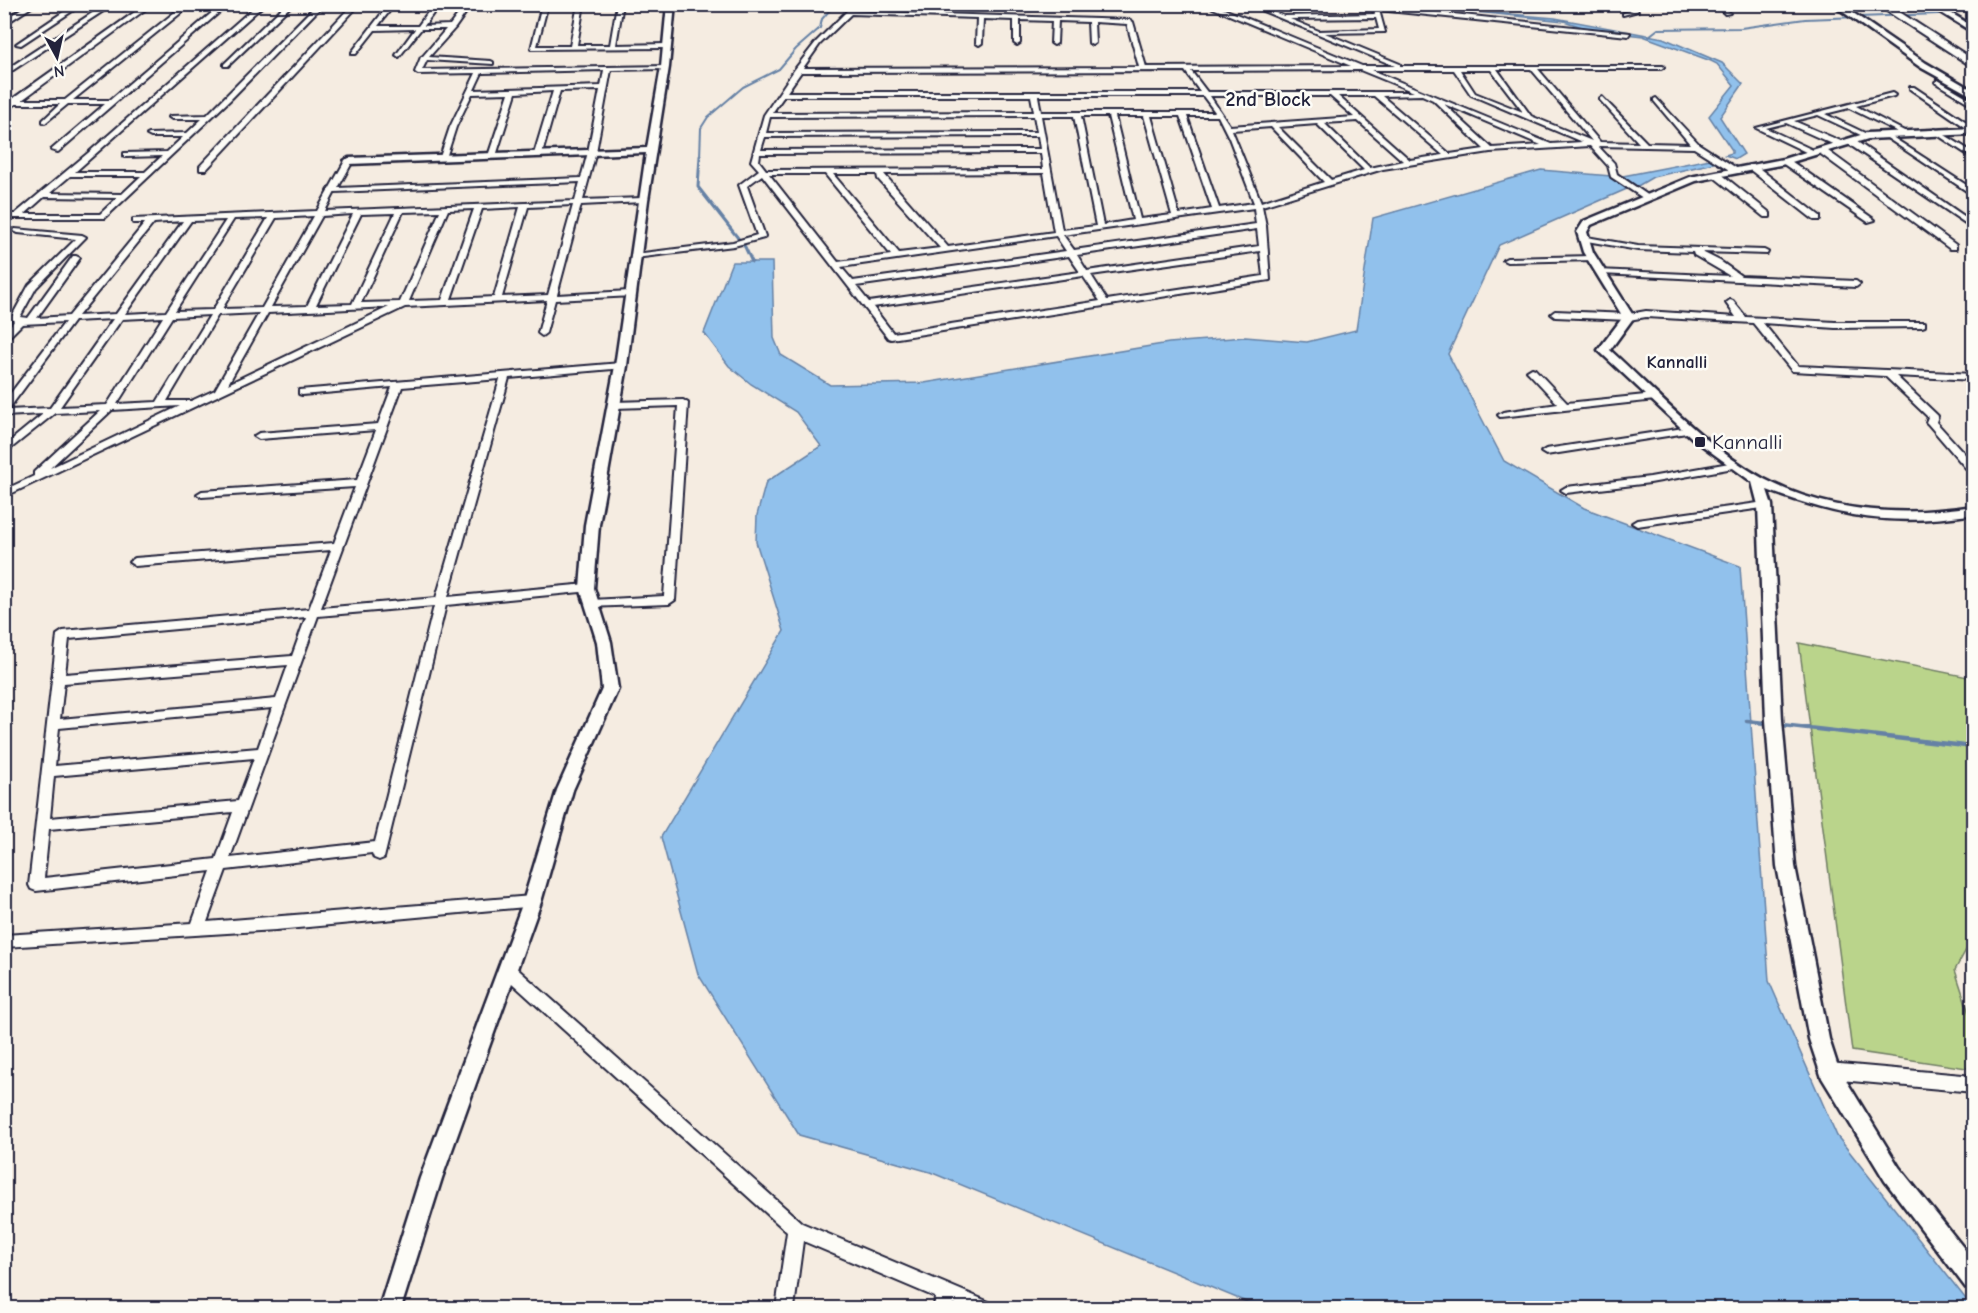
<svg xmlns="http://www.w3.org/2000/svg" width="1978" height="1313" font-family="'Comic Neue',sans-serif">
	<rect width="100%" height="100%" fill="#f5ece1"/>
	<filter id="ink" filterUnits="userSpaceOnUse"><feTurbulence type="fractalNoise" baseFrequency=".0167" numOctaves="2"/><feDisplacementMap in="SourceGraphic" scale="12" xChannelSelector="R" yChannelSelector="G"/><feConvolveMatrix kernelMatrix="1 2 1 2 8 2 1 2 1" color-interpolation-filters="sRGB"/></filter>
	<g filter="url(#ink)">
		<path fill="#bad48b" stroke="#6e7b63" stroke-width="1.5" d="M1799,643L1973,678V937L1955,970L1973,1025V1069L1852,1051Z"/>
		<g fill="#91c1ec" stroke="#6581a5" stroke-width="1.5">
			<path d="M1407,5L1555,18L1663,38L1722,63L1743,84L1720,117L1744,154L1736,159L1725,155L1732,153V150L1709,116L1734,85L1717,64L1711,61L1643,36L1591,30L1564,21Z"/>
			<path d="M1710,159L1718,162L1653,177L1636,187L1623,176Z"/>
			<path d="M1541,170L1611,176L1629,188L1499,245L1448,354L1504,461L1584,508L1740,566L1769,981L1837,1136L1973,1308H1261L930,1172L799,1135L698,974L661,837L784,631L756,542L757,515L766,482L821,446L796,412L751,384L729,366L704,333L732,262H772L774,338L781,355L830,385L924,383L1169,343L1245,337L1307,342L1356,330L1373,218Z"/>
		</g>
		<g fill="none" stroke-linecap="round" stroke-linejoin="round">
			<g stroke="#6581a5" stroke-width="2">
				<path d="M1649,36L1658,29L1741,28L1805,19L1939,14"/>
				<path d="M700,157L701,128L708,117L743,87L779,69L796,49L820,28L822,19L835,4"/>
			</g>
			<path stroke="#6581a5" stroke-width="3" d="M700,156L698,187L745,247L752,262"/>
			<path stroke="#6581a5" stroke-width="4.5" d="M1747,721L1974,747"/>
			<g stroke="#22223b" stroke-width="4">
				<g id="minor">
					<path d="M28,4H36L4,25V20Z"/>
					<path d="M75,4H83L21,45L16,44Z"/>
					<path d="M106,4H114L4,76V71Z"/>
					<path d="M146,4H153L22,100H65L185,4H192L73,100H110L222,4H229L58,152L51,150L105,104H68L45,123L43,122V120L60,104H16L4,110V105Z"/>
					<path d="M258,4H265L75,172H145L162,156L127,157H124V153L167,152L183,137H151L147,135L149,134L187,133L202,119H172L169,117L170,116L207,115L317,4H324L230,100L105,218H4V214H15L88,153ZM70,176H141L122,194L50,193ZM44,197L117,198L100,214H25Z"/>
					<path d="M286,4H293L228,66H224V64Z"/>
					<path d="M353,4H360L206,170H200V166Z"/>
					<path d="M389,4H395L378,26H418L434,4H440L424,26L450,25L466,4H472L455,28L429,57L491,61L493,62V64L427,60L422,70L667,66L668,67L665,69L611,70L596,152L583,200L643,198L647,200L643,202L581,205L557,295L630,291L633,292V296L555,300L546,333L542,336L538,333L547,300L405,307L4,497V490L34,476V472L100,411L55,413L4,454V446L43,414L4,416V402L65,322L22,324L4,342V333L14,321L11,318L29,285L76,239L18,233L14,231L15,229L82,235L86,237L36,288L20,317L28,318L73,256H76L80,258L37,318L69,316L145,223H133V219L317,211L346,159L353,161L338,188L581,178L588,152L600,90L560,91L542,154L538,156L534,154L553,91L516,93L496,156L492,158L488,156L509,93L472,94L456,127L446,158L439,160L450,127L476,73L418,74L415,72L421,57L423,56L446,29H421L399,57L396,55L415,29L375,30L356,54H352V52ZM604,70L601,86L474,90L482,73ZM580,182L575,201L325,211L335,192ZM573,205L548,295L502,297L528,207ZM520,207L494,297L451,299L482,209ZM474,209L442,300L409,301L448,210ZM440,211L400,302L361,303L403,212ZM395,213L352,304L316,305L361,214ZM353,214L307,306L271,307L322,216ZM314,216L262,308L222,309L276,218ZM268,218L213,310L175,311L234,219ZM226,220L166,312L125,314L191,221ZM183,221L116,314L78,316L154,223ZM389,307L228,384L268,313ZM259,313L215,390L191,401H167L218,315ZM210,315L157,402L117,404L172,317ZM163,317L107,405L60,407L122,319ZM113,319L50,408L8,410L74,321ZM180,406L50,468L112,410Z"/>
					<path d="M542,4H548L537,46H570L578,4H584L577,45H610L617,4H623L616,45L667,44L670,46L667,48L531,49Z"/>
					<path d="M1203,4H1212L1362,66H1395L1246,4H1322L1261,7L1284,16L1375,14L1369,4H1376L1378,6L1630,33L1628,36L1379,10L1385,32L1325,33L1400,64V66H1663L1664,67L1661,69H1538L1600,142L1639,143L1600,100V98L1602,97L1647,143L1690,144L1654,101V99L1656,98L1699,144L1741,171L1734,173L1694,148L1598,146L1614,163L1617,174L1649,196L1650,198L1646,200L1611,177L1608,166L1590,146L1490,152L1383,169L1262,206L1266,226L1270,280L891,339L888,338L762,175L747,186L765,236L764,238L734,246L635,258L631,256L635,254L733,242L757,235L739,185L759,170L751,161L764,115L795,69L816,42L847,11L1130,20L1133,22L1146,67L1351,66ZM851,14L977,18L976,43L979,45L982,43L983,19L1014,20V43L1017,45L1020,43V20L1052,21L1051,43L1054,45L1057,43L1058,21L1088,22L1089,43L1092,45L1095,43L1094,22L1127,24L1139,67L803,68L820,44ZM1376,18L1379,29L1319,31L1290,19ZM1497,69H1531L1592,141L1531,116ZM1360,70L1414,92H1207L1191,71ZM1371,70H1454L1471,95L1582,142L1551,144ZM1460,70H1491L1523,112L1475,93ZM1185,71L1200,92H787L801,72ZM1422,95L1433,100L1484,149L1450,154L1382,96ZM784,96H1031L1034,112L772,113ZM1038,96H1203L1215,112H1041ZM1210,96H1330L1354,117L1230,126ZM1338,96H1374L1443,155L1410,160ZM1444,104L1541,145L1492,148ZM1034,116L1037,132L766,133L770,117ZM1041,116H1074L1096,226L1062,230ZM1081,116H1108L1133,220L1103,225ZM1115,116H1144L1172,215L1140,219ZM1151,116H1180L1212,209L1179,214ZM1187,116H1218L1229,138L1254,203L1219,208ZM1358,121L1403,161L1370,168L1324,123ZM1317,124L1364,170L1331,180L1278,127ZM1271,127L1324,182L1261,202L1232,130ZM1038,136L1040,149L761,150L765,137ZM1041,153L1043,169L766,170L759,161L760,154ZM1044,173L1054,232L948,247L884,174ZM769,174H825L891,255L838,262ZM833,174H877L878,179L940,248L899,253ZM1254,208L1256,224L1074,250L1063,235ZM1257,229L1259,246L1087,271L1077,255ZM1056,236L1066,251L853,281L841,267ZM1260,251L1263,276L1107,300L1091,275ZM1069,256L1080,272L869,302L856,286ZM1083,276L1100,301L893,333L873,307Z"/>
					<path d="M1629,4H1635L1638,11L1623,15V13L1632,10Z"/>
					<path d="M1715,4H1722L1730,13L1725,14Z"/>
					<path d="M1974,4V8L1947,5V4Z"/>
					<path d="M1938,80L1974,101V106L1936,83L1935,82Z"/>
					<path d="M1910,87H1914L1974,127V133L1910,89Z"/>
					<path d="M1892,93L1895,95L1894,96L1856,106L1908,133V135H1904L1849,108L1825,114L1869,135V137H1865L1818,115L1794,121L1843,142V146H1837L1786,123L1766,128L1815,151V155H1812L1756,128Z"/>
					<path d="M1935,129L1974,153V159L1933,132L1932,131Z"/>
					<path d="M1886,133L1974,190V196L1884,136V134Z"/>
					<path d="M1847,139H1853L1974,223V229L1847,143Z"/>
					<path d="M1818,148H1824L1956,245V249H1950L1818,152Z"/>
					<path d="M1782,159H1788L1875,220L1868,222L1782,163Z"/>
					<path d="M1749,165H1755L1820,216V220H1814L1749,169Z"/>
					<path d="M1714,173H1720L1770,213V217H1764L1714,177Z"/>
					<path d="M1581,236L1638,246L1764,250L1768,252L1767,254L1702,252L1720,261L1741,276L1856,281L1860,284L1856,287L1601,274H1598V270L1730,276L1694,255L1693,252L1638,250L1581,240Z"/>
					<path d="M1592,256H1595V260L1507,262L1503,260L1507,258Z"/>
					<path d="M1730,300L1733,301L1746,317L1835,322H1925V326L1922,327L1835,328L1763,323L1798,366L1974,374V380L1896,376L1936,414L1938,416L1936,422L1974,464V474L1970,473L1928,424L1926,422L1928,417L1885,376L1792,371L1753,323L1646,317L1629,320L1555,317L1551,314L1555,311L1629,314L1646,311L1736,317L1726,303Z"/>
					<path d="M621,363L624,364V368L509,378L448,597L587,584L593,588L591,591L446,605L384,858L379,860L374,858L372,853L226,870L207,922L532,896L537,898L539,902L537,906L276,930L4,947V935L192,923L211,871L36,891L31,889L29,885L57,635L63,631L309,609L331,550L135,566L129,562L135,558L334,543L355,487L202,497L197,494L202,491L357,480L376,430L259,439L254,436L259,433L378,424L392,387L302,395L299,394V390ZM500,379L436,598L321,608L402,387ZM434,606L375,842L230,858L318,616ZM306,617L292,656L65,674L69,639ZM288,665L276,699L60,719L64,683ZM272,708L258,748L55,766L59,728ZM254,758L238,801L50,818L54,776ZM233,812L216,859L44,878L49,829Z"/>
					<path d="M1532,368L1535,369L1567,403L1655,394L1660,397L1655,400L1500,417L1498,415L1503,412L1558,404L1529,373L1527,371Z"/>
					<path d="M683,400L688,403L675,600L669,604L588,607L586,604L588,601L592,600L664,596L678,406L614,408L609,405L614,402Z"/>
					<path d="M1690,427L1693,428V432L1546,455L1541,452L1546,449Z"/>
					<path d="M1735,462L1740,465L1739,467L1650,483L1566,493L1561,490L1566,487L1650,477Z"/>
					<path d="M1765,502L1769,503L1770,505L1769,507L1637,526L1632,523L1637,520Z"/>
					<path d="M507,962L512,964L802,1223L989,1302L992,1308H963L953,1304L952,1308H934L935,1297L803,1241L794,1308H776L787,1232L502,974L500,969L502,964Z"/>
					<path d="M1829,1063L1974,1076V1092L1829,1079L1823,1076L1821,1071L1823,1066Z"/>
				</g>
			</g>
			<g stroke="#22223b" stroke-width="5">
				<g id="tertiary">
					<path d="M667,4H675L669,67L648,200L627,366L599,525L594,588L611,642L618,689L573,790L541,902L442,1178L401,1308H379L420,1178L523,902L557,790L602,689L597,642L580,588L585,525L615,366L646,153L349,164L344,161L349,158L647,148L661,67Z"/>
					<path d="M1832,4H1840L1926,63L1974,91V97L1920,67Z"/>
					<path d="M1927,4H1936L1974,27V33Z"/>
					<path d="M1974,128V134L1868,139L1785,164L1696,181L1591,225L1587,232L1593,252L1634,317L1610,350C1658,394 1706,447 1764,479C1829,513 1903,517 1974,506V514C1894,527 1842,518 1767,490L1772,505L1782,720L1795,866L1829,1039L1838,1067L1899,1167L1974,1261V1291L1966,1288L1885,1181L1822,1078L1809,1039L1777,866L1766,720L1758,505L1752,482L1692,438L1600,352L1598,350L1623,317L1583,252L1577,232L1584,221L1690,177L1783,159L1867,133Z"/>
				</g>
			</g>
			<g stroke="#22223b" stroke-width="4">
				<path id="trunk" d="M1876,4H1887L1974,60V68Z"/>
			</g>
			<use href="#minor" fill="#fdfcf7" fill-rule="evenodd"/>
			<use href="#tertiary" fill="#fdfcf7" fill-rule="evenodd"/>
			<use href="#trunk" fill="#fdfcf7" fill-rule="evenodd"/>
		</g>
	</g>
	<rect fill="#22223b" stroke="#fdfcf7" stroke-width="2" x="1694" y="436" width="12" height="12" rx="3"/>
	<g text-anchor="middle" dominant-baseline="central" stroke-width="5" stroke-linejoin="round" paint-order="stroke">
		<g font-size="18" font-weight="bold" fill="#22223b" stroke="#fdfcf7">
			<text x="1677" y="362">Kannalli</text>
		</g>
		<g font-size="20" font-weight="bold" fill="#22223b" stroke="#fdfcf7">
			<text x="1268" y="99">2nd Block</text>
		</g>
		<g font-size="21" fill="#22223b" stroke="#fdfcf7" text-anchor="start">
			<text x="1712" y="442">Kannalli</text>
		</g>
	</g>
	<rect width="1978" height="1313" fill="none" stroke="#fdfcf7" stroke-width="24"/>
	<rect x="12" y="12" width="1954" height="1289" fill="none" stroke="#22223b" stroke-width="2" filter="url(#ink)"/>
	<g transform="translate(57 57) rotate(172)" stroke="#fdfcf7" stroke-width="4.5" paint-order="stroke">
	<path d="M0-4.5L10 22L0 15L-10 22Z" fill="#22223b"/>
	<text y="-9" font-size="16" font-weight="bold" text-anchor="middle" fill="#22223b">N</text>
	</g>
</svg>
